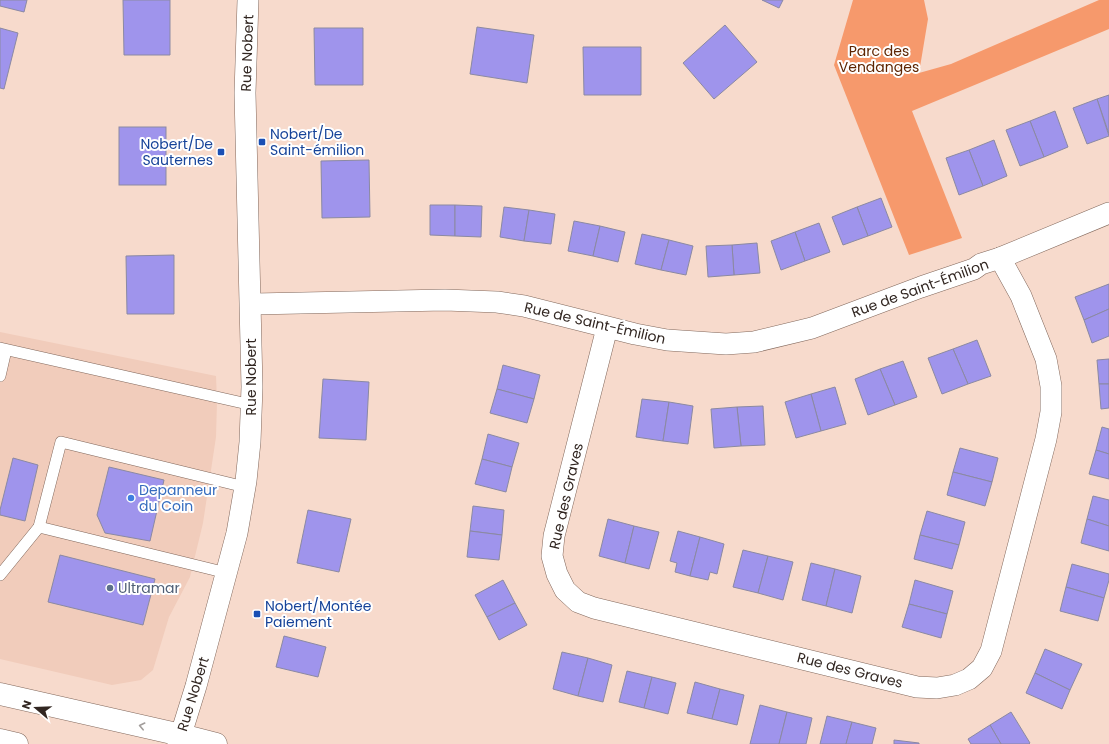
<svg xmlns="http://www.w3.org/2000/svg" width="1109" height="744" font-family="Poppins,sans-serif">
	<rect width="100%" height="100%" fill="#f7dacc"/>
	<path fill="#f1ccbb" d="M0,332L216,376L217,402L216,437L203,523L190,577L169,617L153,670L141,680L112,685L0,659Z"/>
	<path fill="#f6996c" d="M853,0H924L928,19L919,73L951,64L1099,0H1109V29L912,111L962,238L909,255L834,65Z"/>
	<g fill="#9f94ec" stroke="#8b89a2">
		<path d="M0,0H27L24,12L0,6Z"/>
		<path d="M123,0H170V55H124Z"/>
		<path d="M762,0H783L779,8Z"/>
		<path d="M725,25L757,62L714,99L683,63Z"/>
		<path d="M477,27L534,35L527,83L470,74Z"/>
		<path d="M0,28L18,33L4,89L0,88Z"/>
		<path d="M314,28H363V85H315Z"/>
		<path d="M583,47H641V95H584Z"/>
		<path d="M1109,95V134L1097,99Z"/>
		<path d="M1097,99L1109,136L1087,144L1073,108Z"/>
		<path d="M1055,111L1068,147L1044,157L1030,121Z"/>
		<path d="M1030,121L1044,157L1020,166L1006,130Z"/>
		<rect x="119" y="127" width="47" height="58"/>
		<path d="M994,140L1007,176L983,186L969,150Z"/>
		<path d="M969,150L983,186L959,195L946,158Z"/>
		<path d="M369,160L370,217L322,218L321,161Z"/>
		<path d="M881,198L892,227L868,236L857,207Z"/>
		<path d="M430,205H455V236L430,235Z"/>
		<path d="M455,205L482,206L481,237L455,236Z"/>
		<path d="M504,207L529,210L524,241L500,237Z"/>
		<path d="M857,207L868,236L843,245L832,217Z"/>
		<path d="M529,210L555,214L551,244L524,241Z"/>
		<path d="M574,221L600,226L593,256L568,251Z"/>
		<path d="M819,223L830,252L805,261L795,232Z"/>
		<path d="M600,226L625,232L618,262L593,256Z"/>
		<path d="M795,232L805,261L781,270L771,241Z"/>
		<path d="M642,234L669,240L661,270L635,264Z"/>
		<path d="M669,240L693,246L686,275L661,270Z"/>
		<path d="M757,243L760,273L734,275L732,245Z"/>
		<path d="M732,245L734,275L708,277L706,246Z"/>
		<path d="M174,255V314H127L126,256Z"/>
		<path d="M1109,284V309L1084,320L1075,297Z"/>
		<path d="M1109,309V336L1092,343L1084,320Z"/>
		<path d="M977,340L991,376L968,384L953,349Z"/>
		<path d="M953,349L968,384L942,394L928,358Z"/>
		<path d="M1109,359V384H1099L1097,360Z"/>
		<path d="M903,361L917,397L895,405L880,369Z"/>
		<path d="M503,365L540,375L534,399L497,389Z"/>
		<path d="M880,369L895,405L868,415L855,379Z"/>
		<path d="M323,379L369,382L366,440L319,438Z"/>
		<path d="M1099,384H1109V408L1101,409Z"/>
		<path d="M835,387L846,424L821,431L811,394Z"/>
		<path d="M497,389L534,399L527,423L490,413Z"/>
		<path d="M811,394L821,431L796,438L785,402Z"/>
		<path d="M642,399L669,402L663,441L636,437Z"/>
		<path d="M669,402L693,406L688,444L663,441Z"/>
		<path d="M763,406L765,445L741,446L737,407Z"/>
		<path d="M737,407L741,446L714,448L711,409Z"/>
		<path d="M1102,427L1109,429V454L1096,450Z"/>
		<path d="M488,434L519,443L512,467L482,459Z"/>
		<path d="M960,448L998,458L992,482L953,472Z"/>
		<path d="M1096,450L1109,454V479L1089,474Z"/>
		<path d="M13,458L38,465L25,521L0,515V510Z"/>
		<path d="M482,459L512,467L506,492L475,484Z"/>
		<path d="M109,467L164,480L150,541L105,533L97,515Z"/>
		<path d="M953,472L992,482L985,506L947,495Z"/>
		<path d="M1093,496L1109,500V526L1087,519Z"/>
		<path d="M473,506L504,510L502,535L470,531Z"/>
		<path d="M308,510L351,519L339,572L297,563Z"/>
		<path d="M927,511L965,522L959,545L920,535Z"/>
		<path d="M608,519L634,526L625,563L599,556Z"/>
		<path d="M1087,519L1109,526V551L1081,543Z"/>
		<path d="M634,526L659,532L649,569L625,563Z"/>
		<path d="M470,531L502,535L499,560L467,557Z"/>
		<path d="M678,531L700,537L690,576L675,572L677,563L670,561Z"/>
		<path d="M920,535L959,545L952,569L914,559Z"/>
		<path d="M700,537L724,544L717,574L710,572L708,580L690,576Z"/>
		<path d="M743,550L768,556L758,593L733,587Z"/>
		<path d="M60,555L155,579L143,625L48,602Z"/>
		<path d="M768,556L793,562L783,600L758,593Z"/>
		<path d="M811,563L835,569L826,606L802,600Z"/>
		<path d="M1072,564L1109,574V580L1104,598L1066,587Z"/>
		<path d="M835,569L861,576L852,613L826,606Z"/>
		<path d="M503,580L515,603L487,617L475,595Z"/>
		<path d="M915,580L953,591L947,614L909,604Z"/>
		<path d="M1066,587L1104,598L1098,621L1060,611Z"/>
		<path d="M515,603L527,625L499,640L487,617Z"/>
		<path d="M909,604L947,614L941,638L902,627Z"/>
		<path d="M284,636L326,647L318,677L276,667Z"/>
		<path d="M1045,649L1082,664L1070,690L1035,673Z"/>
		<path d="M562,652L588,658L578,696L553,689Z"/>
		<path d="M588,658L612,665L603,702L578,696Z"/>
		<path d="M627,671L652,677L644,708L619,702Z"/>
		<path d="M1035,673L1070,690L1062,709L1026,693Z"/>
		<path d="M652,677L676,683L668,714L644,708Z"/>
		<path d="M695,682L720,689L712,719L687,713Z"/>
		<path d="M720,689L744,695L737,725L712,719Z"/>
		<path d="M760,705L787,712L779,744H750Z"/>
		<path d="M787,712L812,718L806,744H779Z"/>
		<path d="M1011,712L1030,743L1029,744H1001L990,725Z"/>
		<path d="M827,716L852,722L846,744H820Z"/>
		<path d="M852,722L876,728L872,744H846Z"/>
		<path d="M990,725L1001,744H971L968,739Z"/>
		<path d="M894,740L919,743V744H894Z"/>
	</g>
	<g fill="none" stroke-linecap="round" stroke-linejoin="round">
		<g stroke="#82685c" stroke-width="12">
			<g id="lane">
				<path d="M0,348L252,405"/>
				<path d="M0,376L6,350"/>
				<path d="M39,527L61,442L245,487"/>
				<path d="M0,575L39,527L227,573"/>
			</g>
		</g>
		<g stroke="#82685c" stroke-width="22">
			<g id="street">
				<path d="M251,304L445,300L497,302L524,306L635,334L667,340L726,344L754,342L812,328L921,287L974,269L981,264L1000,258L1109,213"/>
				<path d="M607,328L554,536L552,556L557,574L565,590L578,602L594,608L917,687L937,688L955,685L969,679L982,668L991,651L1046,439L1051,412V386L1046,359L1021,296L1000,258"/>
				<path d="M178,744L196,686L237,533L246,481L250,442L252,387L245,93L248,0"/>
			</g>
		</g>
		<g stroke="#82685c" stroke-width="23">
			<g id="secondary">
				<path d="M0,694L181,735L216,744"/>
				<path d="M0,740L17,744"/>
			</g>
		</g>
		<use href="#lane" stroke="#fff" stroke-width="11"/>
		<use href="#street" stroke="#fff" stroke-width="21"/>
		<use href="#secondary" stroke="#fff" stroke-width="22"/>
	</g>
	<defs><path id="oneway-chevron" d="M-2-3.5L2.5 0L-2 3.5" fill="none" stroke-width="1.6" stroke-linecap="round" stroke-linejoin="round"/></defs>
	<use stroke="#a29d9b" href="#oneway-chevron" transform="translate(142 726) rotate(-167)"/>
	<g fill="#1a4fb4" stroke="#fff" stroke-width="1.5">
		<rect x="258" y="138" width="8" height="8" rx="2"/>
		<rect x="217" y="148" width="8" height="8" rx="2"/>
		<rect x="253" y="610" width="8" height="8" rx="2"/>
	</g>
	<circle fill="#3f7fe0" stroke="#fff" stroke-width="1.5" cx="131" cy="498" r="4"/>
	<circle fill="#5c6f8a" stroke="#fff" stroke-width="1.5" cx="110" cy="588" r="4"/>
	<g text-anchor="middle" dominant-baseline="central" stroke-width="4" stroke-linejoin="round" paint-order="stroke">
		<g font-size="14" fill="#5e2502" stroke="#fff">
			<text x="879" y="51">Parc des<tspan x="879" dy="16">Vendanges</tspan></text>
		</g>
		<g font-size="14" fill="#312621" stroke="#fff">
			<text transform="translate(247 53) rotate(-88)">Rue Nobert</text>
			<text transform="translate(920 288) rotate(-20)">Rue de Saint-Émilion</text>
			<text transform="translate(595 323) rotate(13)">Rue de Saint-Émilion</text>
			<text transform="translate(251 377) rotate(-90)">Rue Nobert</text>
			<text transform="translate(566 496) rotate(-77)">Rue des Graves</text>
			<text transform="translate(850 670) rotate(14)">Rue des Graves</text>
			<text transform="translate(193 694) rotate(-73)">Rue Nobert</text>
		</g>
		<g font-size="14" fill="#164399" stroke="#fff" text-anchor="start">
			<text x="270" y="134">Nobert/De<tspan x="270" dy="16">Saint-émilion</tspan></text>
			<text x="213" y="144" text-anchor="end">Nobert/De<tspan x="213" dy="16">Sauternes</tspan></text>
			<text x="265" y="606">Nobert/Montée<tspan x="265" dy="16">Paiement</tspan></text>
		</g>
		<g font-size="14" fill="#366cbe" stroke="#fff" text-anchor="start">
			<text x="139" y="490">Depanneur<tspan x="139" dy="16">du Coin</tspan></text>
		</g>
		<g font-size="14" fill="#4e5e75" stroke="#fff" text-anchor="start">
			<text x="118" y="588">Ultramar</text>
		</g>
	</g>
	<g transform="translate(36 708) rotate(289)" stroke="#ffffff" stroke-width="3" paint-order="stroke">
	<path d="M0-3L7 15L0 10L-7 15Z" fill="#312621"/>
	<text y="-6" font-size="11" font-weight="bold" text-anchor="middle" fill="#312621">N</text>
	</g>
</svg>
